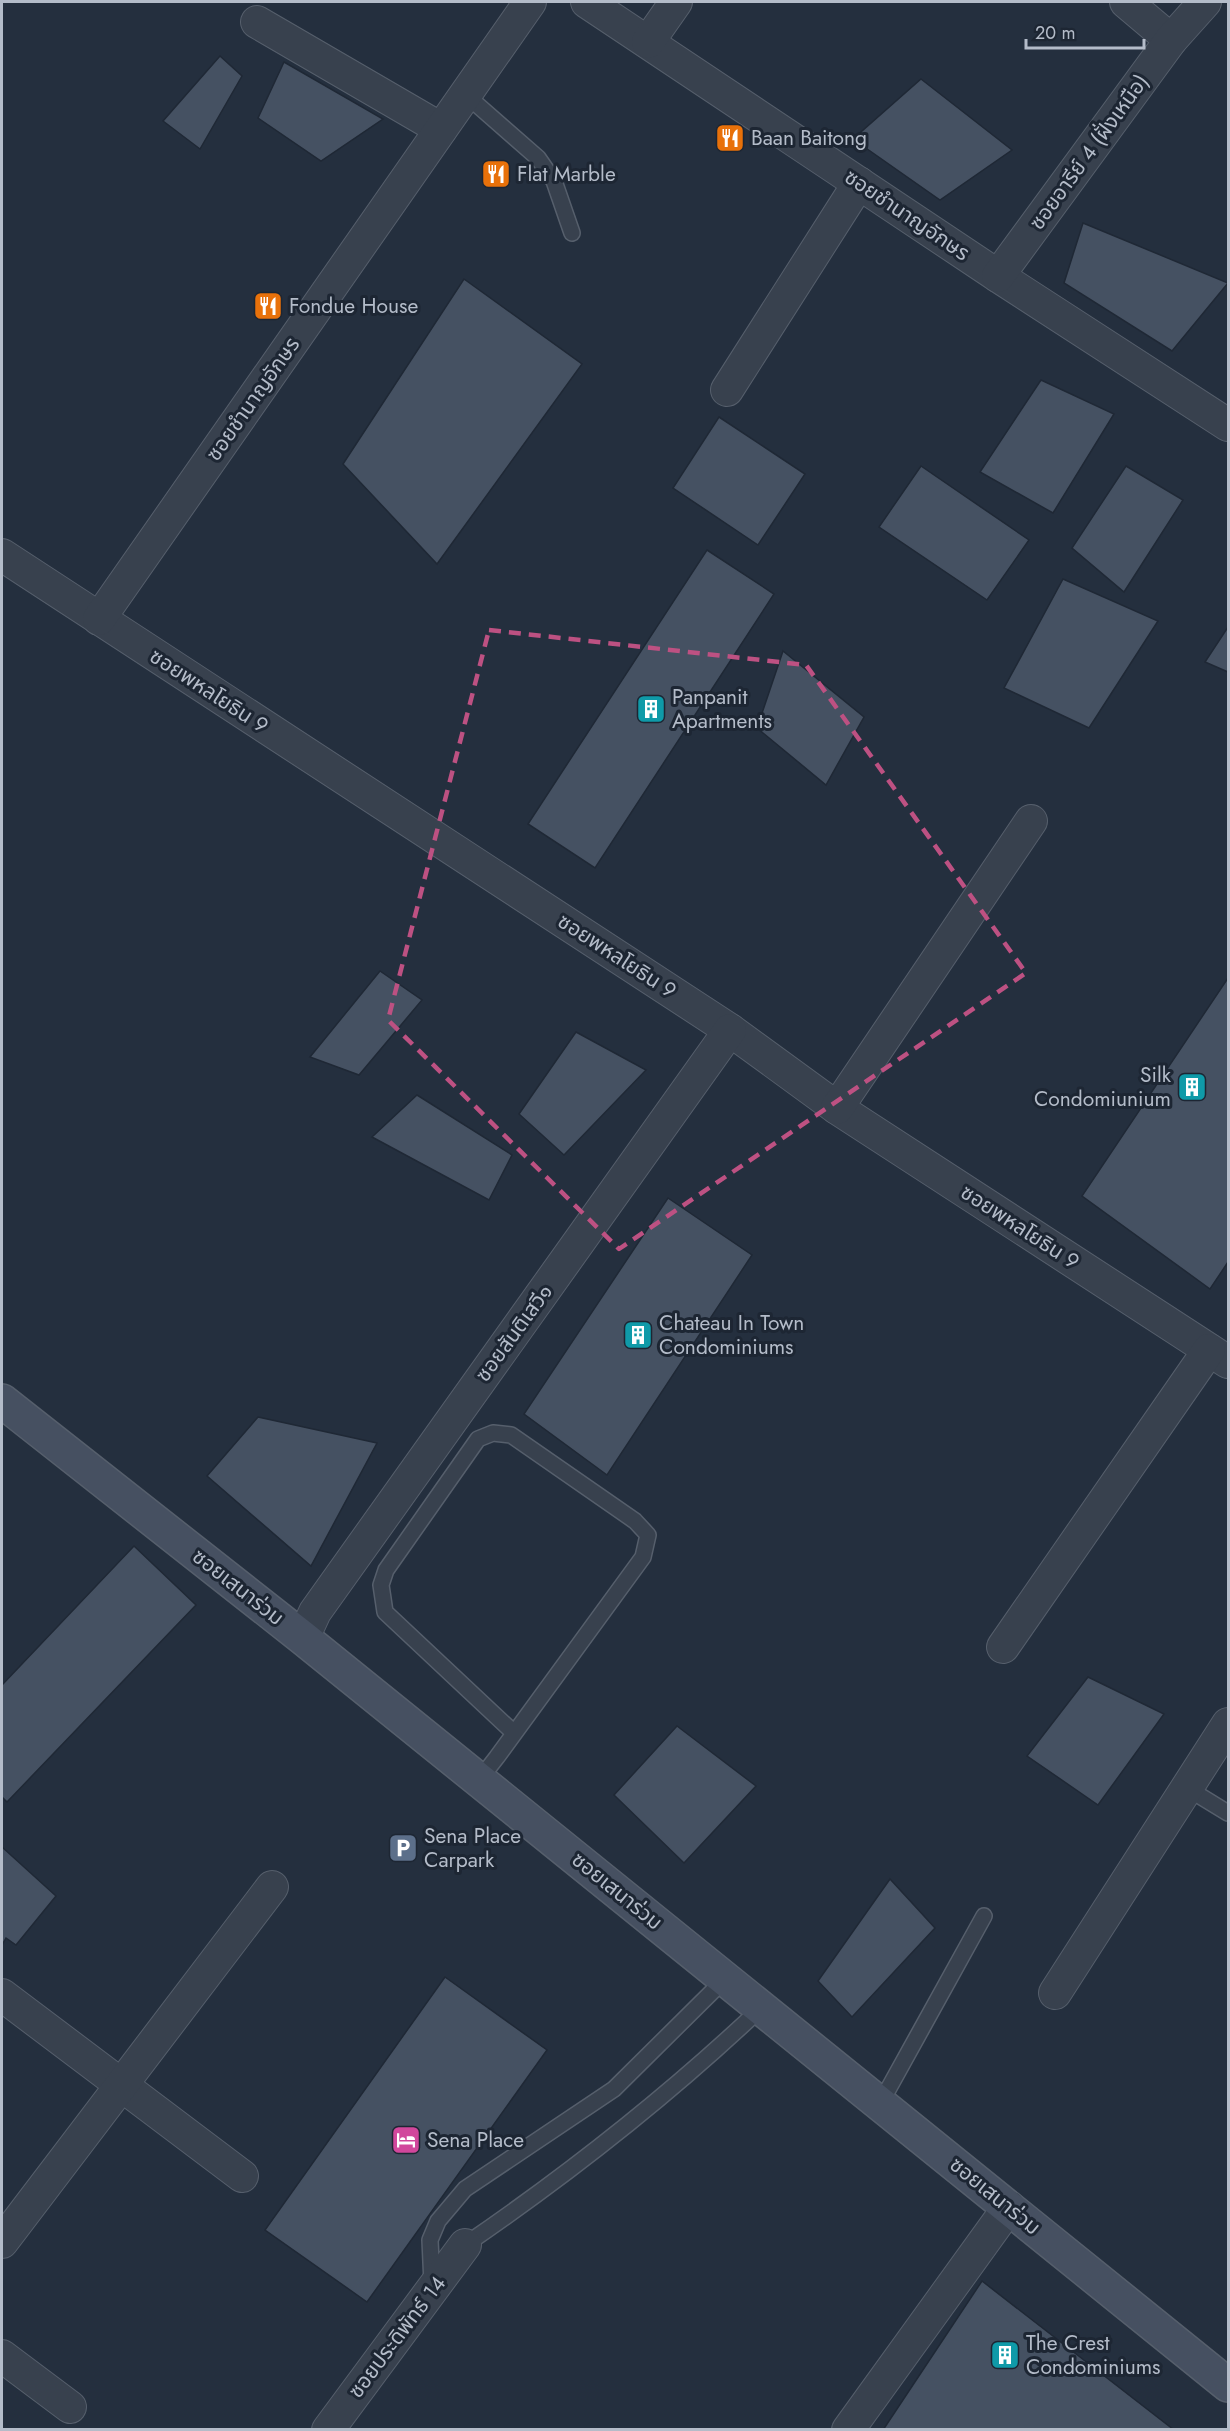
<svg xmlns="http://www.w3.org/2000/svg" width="1230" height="2431" font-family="Jost,'Noto Sans Thai',sans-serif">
	<rect width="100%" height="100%" fill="#242f3e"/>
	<g fill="#455162" stroke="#1f2835" stroke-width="1.5">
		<path d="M220,56L242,76L200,149L163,121Z"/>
		<path d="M284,62L383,119L321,161L258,118Z"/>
		<path d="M921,79L1012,150L940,200L853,139Z"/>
		<path d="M1083,223L1228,283L1172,351L1064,283Z"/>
		<path d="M464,279L582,364L437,564L343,464Z"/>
		<path d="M1041,380L1114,414L1053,513L980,472Z"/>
		<path d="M719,417L805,474L758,545L673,488Z"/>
		<path d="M921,466L1029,540L987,600L879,527Z"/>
		<path d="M1126,466L1183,500L1124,592L1072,548Z"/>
		<path d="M707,550L774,594L595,868L528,824Z"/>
		<path d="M1063,579L1158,621L1089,728L1004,688Z"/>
		<path d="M1228,627V672L1205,662Z"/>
		<path d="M783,651L864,717L826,785L757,728Z"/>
		<path d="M380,971L422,1000L359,1075L310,1057Z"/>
		<path d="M1228,978V1262L1210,1289L1082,1196Z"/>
		<path d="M576,1032L646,1070L564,1155L519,1114Z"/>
		<path d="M417,1095L512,1155L489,1200L372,1137Z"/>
		<path d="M668,1198L752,1255L607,1475L524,1414Z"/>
		<path d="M258,1417L377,1443L311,1566L207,1476Z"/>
		<path d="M134,1546L196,1605L7,1802L2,1797V1685Z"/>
		<path d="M1088,1677L1164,1714L1098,1805L1027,1756Z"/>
		<path d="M677,1726L756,1786L684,1863L614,1795Z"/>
		<path d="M2,1847L56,1896L16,1945L6,1938L2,1945Z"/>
		<path d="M890,1879L935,1928L852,2017L818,1981Z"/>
		<path d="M445,1977L547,2050L367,2302L265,2230Z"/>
		<path d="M982,2281L1174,2430H883Z"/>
	</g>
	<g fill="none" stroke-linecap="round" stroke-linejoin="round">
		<g stroke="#565f6c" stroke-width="18">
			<g id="lane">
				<path d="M465,94L538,158L554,181L572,233"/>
				<path d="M479,1780L497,1757L643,1557L648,1535L635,1521L511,1435L493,1433L478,1439L386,1570L381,1585L385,1612L514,1733"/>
				<path d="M1187,1788L1228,1813"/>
				<path d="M880,2104L984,1916"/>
				<path d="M465,2245C570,2173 669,2095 761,2008"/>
				<path d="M432,2284L430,2240L438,2221L465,2189L614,2089L725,1979"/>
			</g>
		</g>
		<g stroke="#565f6c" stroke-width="34">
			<g id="street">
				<path d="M587,2L998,276L1228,425"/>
				<path d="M1126,2L1171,40"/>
				<path d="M257,22L441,129"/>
				<path d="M648,42L676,2"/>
				<path d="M998,276L1171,40L1205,2"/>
				<path d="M727,390L859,183"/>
				<path d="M2,555L730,1030L837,1108L1228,1362"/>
				<path d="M99,619L530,2"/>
				<path d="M837,1108L1031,821"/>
				<path d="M303,1638L315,1612L730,1030"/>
				<path d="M1003,1647L1209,1350"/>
				<path d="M1055,1993L1228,1724"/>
				<path d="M2,1995L242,2176"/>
				<path d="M2,2242L272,1887"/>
				<path d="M2,2356L70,2407"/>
				<path d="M328,2430L465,2245"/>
				<path d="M848,2430L1009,2207"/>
			</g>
		</g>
		<g stroke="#565f6c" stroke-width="36">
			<path id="secondary" d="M2,1401L303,1638L1228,2385"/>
		</g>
		<use href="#lane" stroke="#38414e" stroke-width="15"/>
		<use href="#street" stroke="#38414e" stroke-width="32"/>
		<use href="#secondary" stroke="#465061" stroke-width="33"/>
	</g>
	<path fill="none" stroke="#bd5182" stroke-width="4.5" stroke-dasharray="12 8" stroke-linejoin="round" d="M489,630L806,665L1026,973L619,1249L388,1020Z"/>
	<defs>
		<g id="restaurant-square" transform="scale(1.5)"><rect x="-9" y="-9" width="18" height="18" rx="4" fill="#e8710a" stroke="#1d2633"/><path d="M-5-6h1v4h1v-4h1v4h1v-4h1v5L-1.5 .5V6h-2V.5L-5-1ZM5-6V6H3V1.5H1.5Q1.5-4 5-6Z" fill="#fff"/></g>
		<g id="building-square" transform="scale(1.5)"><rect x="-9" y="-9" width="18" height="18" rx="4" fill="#0f9aa8" stroke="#1d2633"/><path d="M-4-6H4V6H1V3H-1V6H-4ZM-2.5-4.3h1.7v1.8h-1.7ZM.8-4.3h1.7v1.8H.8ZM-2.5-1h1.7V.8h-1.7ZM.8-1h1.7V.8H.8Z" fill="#fff"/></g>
		<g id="parking-square" transform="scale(1.5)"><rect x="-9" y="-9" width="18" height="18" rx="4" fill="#5c6f8a" stroke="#1d2633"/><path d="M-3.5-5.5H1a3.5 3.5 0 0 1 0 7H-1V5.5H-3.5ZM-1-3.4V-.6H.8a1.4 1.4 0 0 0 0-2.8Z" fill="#fff"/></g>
		<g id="hotel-square" transform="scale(1.5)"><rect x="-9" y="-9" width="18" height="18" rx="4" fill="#d1479c" stroke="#1d2633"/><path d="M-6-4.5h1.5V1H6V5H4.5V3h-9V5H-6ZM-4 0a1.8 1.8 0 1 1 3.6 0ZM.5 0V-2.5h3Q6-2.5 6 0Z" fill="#fff"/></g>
	</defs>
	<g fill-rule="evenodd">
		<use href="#restaurant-square" x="730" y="138"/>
		<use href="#restaurant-square" x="496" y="174"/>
		<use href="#restaurant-square" x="268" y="306"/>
		<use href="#building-square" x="651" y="709"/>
		<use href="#building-square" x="1192" y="1087"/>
		<use href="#building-square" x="638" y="1335"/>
		<use href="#parking-square" x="403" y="1848"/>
		<use href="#hotel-square" x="406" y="2140"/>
		<use href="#building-square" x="1005" y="2355"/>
	</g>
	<g text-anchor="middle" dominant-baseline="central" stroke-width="6" stroke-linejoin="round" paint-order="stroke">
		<g font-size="21" fill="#b4bcc9" stroke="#1d2633" text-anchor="start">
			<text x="751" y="138">Baan Baitong</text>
			<text x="517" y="174">Flat Marble</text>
			<text x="289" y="306">Fondue House</text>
			<text x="672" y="697">Panpanit<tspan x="672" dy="24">Apartments</tspan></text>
			<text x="1171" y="1075" text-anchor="end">Silk<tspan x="1171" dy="24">Condomiunium</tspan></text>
			<text x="659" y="1323">Chateau In Town<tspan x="659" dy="24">Condominiums</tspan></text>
			<text x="424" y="1836">Sena Place<tspan x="424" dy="24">Carpark</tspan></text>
			<text x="427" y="2140">Sena Place</text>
			<text x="1026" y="2343">The Crest<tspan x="1026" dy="24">Condominiums</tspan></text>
		</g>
		<g font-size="21" fill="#b4bcc9" stroke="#1d2633">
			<text transform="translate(1089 152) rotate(-54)">ซอยอารีย์ 4 (ฝั่งเหนือ)</text>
			<text transform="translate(907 215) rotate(34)">ซอยชำนาญอักษร</text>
			<text transform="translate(253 399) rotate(-55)">ซอยชำนาญอักษร</text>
			<text transform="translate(209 691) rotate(33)">ซอยพหลโยธิน 9</text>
			<text transform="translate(617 956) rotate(33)">ซอยพหลโยธิน 9</text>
			<text transform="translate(1020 1227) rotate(33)">ซอยพหลโยธิน 9</text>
			<text transform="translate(514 1333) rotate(-54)">ซอยสันติเสวี๑</text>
			<text transform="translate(238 1587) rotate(38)">ซอยเสนาร่วม</text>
			<text transform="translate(617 1891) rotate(39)">ซอยเสนาร่วม</text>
			<text transform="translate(995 2196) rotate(39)">ซอยเสนาร่วม</text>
			<text transform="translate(397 2337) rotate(-53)">ซอยประดิพัทธ์ 14</text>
		</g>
	</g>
	<rect width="1230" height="2431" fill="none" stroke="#b4bcc9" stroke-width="6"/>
	<path d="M1026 39v9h118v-9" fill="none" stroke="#b4bcc9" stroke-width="3"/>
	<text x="1035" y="39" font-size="18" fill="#b4bcc9" stroke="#1d2633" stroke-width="4.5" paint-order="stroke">20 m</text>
</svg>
